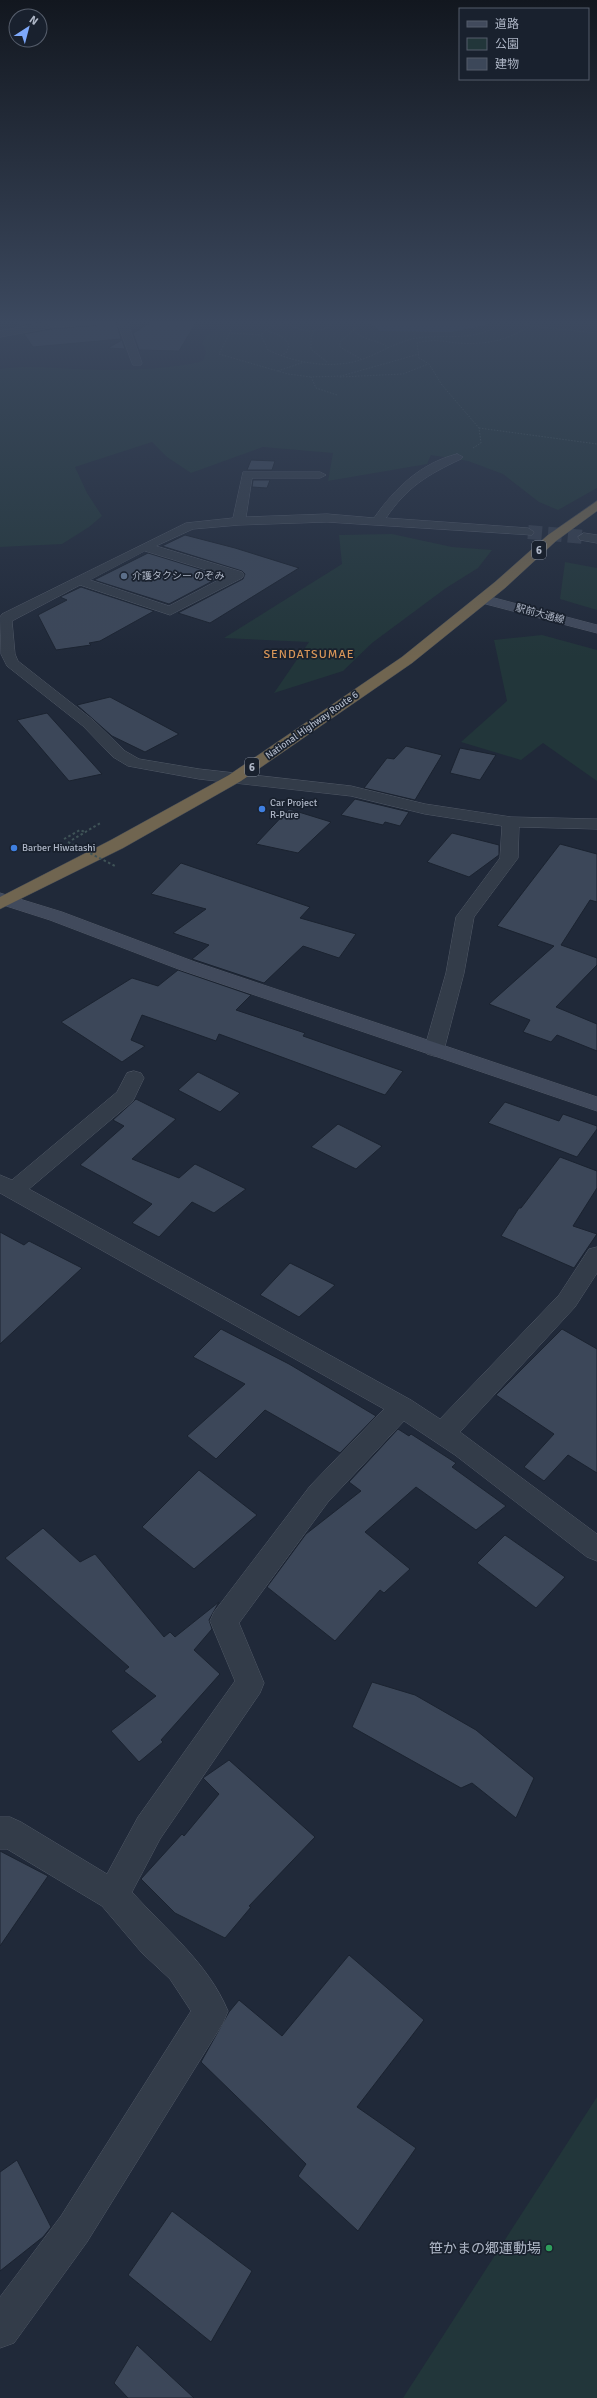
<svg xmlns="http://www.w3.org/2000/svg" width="597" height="2398" font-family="Signika,'Noto Sans JP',sans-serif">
	<rect width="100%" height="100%" fill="#202939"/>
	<g fill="#22363a">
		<path d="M222,321H597V488L558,510L539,502L503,474L468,461L431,455L427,464L328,481L333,453L263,447L191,473L167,457L152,442L75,467L87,493L102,516L89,527L62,544L0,547V369C36,364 68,370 103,370C136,370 171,369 203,361L206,352L202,343L207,335L224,324Z"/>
		<path d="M392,534L452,547L492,550L478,568L446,588L372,643L343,671L274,693L309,642L224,638L342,564L339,535Z"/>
		<path d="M565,562L597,568V610L560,599Z"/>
		<path d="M542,635L597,650V781L543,743L521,760L461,742L507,701L494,640Z"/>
		<path d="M597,2097V2398H403Z"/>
	</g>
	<path fill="#324461" d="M367,321H487L485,325L451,332L380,331Z"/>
	<g fill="#3c4759" stroke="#1b2330">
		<path d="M16,321H47L19,326Z"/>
		<path d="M104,321H116L121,339L33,347L24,334L51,329L99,325Z"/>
		<path d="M154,321H197L179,351L139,350L133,333Z"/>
		<path d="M122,340L125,349L108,348Z"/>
		<path d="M251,460L275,461L272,470H247Z"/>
		<path d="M253,480H270L267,488L252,487Z"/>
		<path d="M185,535L235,548L299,568L210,623L178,613L243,579L245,574L242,571L162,546Z"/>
		<path d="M148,553L222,576L169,604L94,580Z"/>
		<path d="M81,587L154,611L100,641L89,643L91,645L56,650L38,615L67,600L60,597Z"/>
		<path d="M110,697L179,734L145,752L112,736L77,705Z"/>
		<path d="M47,713L102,774L69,781L17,720Z"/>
		<path d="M406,746L442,755L415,800L364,788L387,758L394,759Z"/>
		<path d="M460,748L496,755L480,780L450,773Z"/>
		<path d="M355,799L409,812L400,826L385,822L383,825L341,815Z"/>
		<path d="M289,809L331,822L298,853L256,844Z"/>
		<path d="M452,833L499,845V855L469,877L427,862Z"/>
		<path d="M560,844L597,854V902L590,900L561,945L597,958V965L556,1007L597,1024V1051L557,1035L551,1042L523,1032L530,1020L489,1004L554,946L497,926Z"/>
		<path d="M181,863L310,907L300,918L356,934L339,958L303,946L264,983L192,959L209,945L173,933L206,909L151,894Z"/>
		<path d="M178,970L251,995L236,1010L305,1033L303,1036L403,1071L385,1095L219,1034L216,1041L142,1015L131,1040L145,1046L122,1062L61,1022L132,978L158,986Z"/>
		<path d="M198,1072L240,1093L220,1112L178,1090Z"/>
		<path d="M136,1099L176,1119L132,1159L179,1178L195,1164L246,1189L214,1213L192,1202L159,1237L132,1223L152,1204L80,1165L124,1126L113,1120Z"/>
		<path d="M505,1102L559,1121L563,1114L597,1126V1129L577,1157L488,1123Z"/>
		<path d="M338,1124L382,1146L356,1169L311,1147Z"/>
		<path d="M560,1157L597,1171V1188L573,1226L597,1234L574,1268L501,1236L519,1208H521Z"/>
		<path d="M0,1232L24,1245L29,1241L82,1268L0,1344Z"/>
		<path d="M290,1263L335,1285L299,1317L260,1295Z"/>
		<path d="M221,1329L289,1364L376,1416L340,1453L265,1410L216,1459L187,1436L245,1384L193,1357Z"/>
		<path d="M562,1329L597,1349V1473L568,1455L544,1481L524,1467L554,1434L496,1395Z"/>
		<path d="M398,1429L409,1436L411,1434L456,1463L452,1467L506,1506L476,1530L416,1487L365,1532L410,1569L384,1593L380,1590L335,1641L267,1587L306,1534L361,1491L349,1482Z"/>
		<path d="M199,1470L257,1515L194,1569L142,1527Z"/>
		<path d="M43,1528L80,1562L95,1554L164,1637L170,1632L175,1637L219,1602L209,1620L212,1629L194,1650L220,1674L161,1740L163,1742L139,1762L111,1731L156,1696L124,1671L129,1667L5,1558Z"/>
		<path d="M505,1535L565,1577L536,1608L477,1563Z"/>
		<path d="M372,1682L415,1695L476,1730L534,1778L516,1818L472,1783L461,1788L352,1727Z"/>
		<path d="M229,1760L315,1837L249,1906L251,1907L225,1938L175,1913L141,1879L182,1834L184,1836L219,1794L203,1778Z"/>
		<path d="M0,1851L48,1876L0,1946Z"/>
		<path d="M349,1955L424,2020L357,2107L416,2148L358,2231L298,2176L306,2164L201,2062L229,2012L239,2000L282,2036Z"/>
		<path d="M17,2160L51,2227L43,2237L0,2271V2172Z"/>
		<path d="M172,2211L252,2271L211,2342L128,2275Z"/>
		<path d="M137,2345L194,2398H128L114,2383Z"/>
	</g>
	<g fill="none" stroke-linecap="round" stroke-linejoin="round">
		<path stroke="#353e4e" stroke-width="14" stroke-dasharray="14 6" stroke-linecap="butt" d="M528,532L584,537"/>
		<g stroke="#515967" stroke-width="1">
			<g id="street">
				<path d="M117,321H127L142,363L141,365H133L132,363Z"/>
				<path d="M52,322L55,323V327L0,337V331Z"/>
				<path d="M457,454L463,457L461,459C427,475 407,487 386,518L528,528L534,532L532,535L327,522L239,525L193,529L156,546L242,572L244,575L242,578L170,615L80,585L12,621L15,654L18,661L93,720L125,751L139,759L199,769L351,786L425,804L511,817L597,819V829L519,827L518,858L474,917L464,973L444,1050L441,1054L434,1056L427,1054L424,1050L446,973L456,917L500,858L502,826L425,814L351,796L199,779L128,766L113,757L83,726L7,666L1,654L0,617L2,614L186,523L233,518L243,472H320L326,475L320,478H252L246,517L327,514L374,518C395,488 421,463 457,454ZM145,551L226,576L169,606L90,580Z"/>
				<path d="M584,533L597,535V543L580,540L578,537Z"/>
				<path d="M134,1071L141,1073L144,1078L133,1101L29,1189L411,1400L440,1419L559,1295L589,1249L597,1247V1273L575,1307L460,1432L597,1534V1561L587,1557L455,1455L404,1421L328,1502L239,1623L264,1683L260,1693L160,1839L132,1892C166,1930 208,1963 228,2011L223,2023L87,2242L14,2343L0,2348V2297L61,2216L191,2011L170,1979L142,1953L102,1906L7,1849H0V1817H10L21,1822L107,1874L138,1817L235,1681L210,1621L214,1612L310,1486L384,1409L0,1193V1175L12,1180L117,1092L127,1073Z"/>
			</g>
		</g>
		<g stroke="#515967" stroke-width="1">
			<g id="secondary">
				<path d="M62,321H103L99,324L52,328L47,325Z"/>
				<path d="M483,595L597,625V633L478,602L476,599L478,596Z"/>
				<path d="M0,893L62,912L195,962L597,1097V1111L181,970L50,920L0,904Z"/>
			</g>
		</g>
		<g stroke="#3e4654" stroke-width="1">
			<path id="highway" d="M597,501V511L556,541L505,588L412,663L241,781L123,848L0,909V897L111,840L229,775L402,657L495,582L548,535Z"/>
		</g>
		<g stroke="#3f5357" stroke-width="1" stroke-dasharray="1.5 1.5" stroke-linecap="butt">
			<path d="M239,321L232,328L219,354L288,374L311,377"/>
			<path d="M292,321L290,324C301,333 319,333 331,325L329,321"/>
			<path d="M342,321L355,324V328L340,342V347L361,359"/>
			<path d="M518,321L530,326L597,333"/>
			<path d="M330,322L337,321"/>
			<path d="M290,323C279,324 268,325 261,335L268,350C297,364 336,370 366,358C383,351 399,341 417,338C445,334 481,343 502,321"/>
			<path d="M265,330C275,334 285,335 289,346L286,353L280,356"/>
			<path d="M315,330L311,337V349L328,363"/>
			<path d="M353,330C365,342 379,339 388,348"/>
			<path d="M231,333L261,335"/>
			<path d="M278,371L304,362"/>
			<path d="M340,377L403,374L428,364"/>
			<path d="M337,395L316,388L311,377L341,376L419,354"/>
			<path d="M479,428L597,444"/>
			<path d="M473,448L481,443L479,428L442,385L429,364L419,358L417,343C431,339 443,341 457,343C485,345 506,341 530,326"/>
		</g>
		<g stroke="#3f5357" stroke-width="2" stroke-dasharray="2.5 2.5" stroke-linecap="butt">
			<path d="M64,839L80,830L85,832"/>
			<path d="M72,840L102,822"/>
		</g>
		<use href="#street" fill="#333c49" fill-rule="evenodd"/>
		<use href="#secondary" fill="#414a5c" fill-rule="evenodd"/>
		<use href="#highway" fill="#706550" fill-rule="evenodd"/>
		<path stroke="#3f5357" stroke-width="2" stroke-dasharray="2.5 2.5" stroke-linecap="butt" d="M68,842L115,866"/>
	</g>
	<linearGradient id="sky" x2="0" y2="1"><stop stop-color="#12171f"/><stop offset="0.49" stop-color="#3c495f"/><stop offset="1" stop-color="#3c495f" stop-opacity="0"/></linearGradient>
	<rect width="597" height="657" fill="url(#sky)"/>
	<circle fill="#5c6f8a" stroke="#19212e" stroke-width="1.5" cx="124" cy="576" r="4"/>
	<g fill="#3f7fe0" stroke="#19212e" stroke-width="1.5">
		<circle cx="262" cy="809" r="4"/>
		<circle cx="14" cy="848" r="4"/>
	</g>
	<circle fill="#2e9e5b" stroke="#19212e" stroke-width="1.5" cx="549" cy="2248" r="4"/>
	<g text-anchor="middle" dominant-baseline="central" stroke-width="3.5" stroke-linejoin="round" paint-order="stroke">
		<g font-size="10" fill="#aeb6c6" stroke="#19212e" text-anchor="start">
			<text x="132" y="576">介護タクシー のぞみ</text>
			<text x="270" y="803">Car Project<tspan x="270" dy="12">R-Pure</tspan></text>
			<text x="22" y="848">Barber Hiwatashi</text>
		</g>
		<g font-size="10" fill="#aeb6c6" stroke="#19212e">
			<text transform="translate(540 614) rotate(15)">駅前大通線</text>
			<text transform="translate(312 725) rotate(-35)">National Highway Route 6</text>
		</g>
		<g fill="#19212e" stroke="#818998" stroke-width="1">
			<rect x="532" y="541" width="14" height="18" rx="3"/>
			<rect x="245" y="758" width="14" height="18" rx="3"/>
		</g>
		<g font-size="11" font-weight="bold" fill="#aeb6c6">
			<text x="539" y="550">6</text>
			<text x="252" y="767">6</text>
		</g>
		<g font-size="12" letter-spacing="1" fill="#d79558" stroke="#19212e">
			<text x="309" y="654">SENDATSUMAE</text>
		</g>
		<g font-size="14" fill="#aeb6c6" stroke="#19212e" text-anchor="end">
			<text x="541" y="2248">笹かまの郷運動場</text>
		</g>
	</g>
	<rect x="459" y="8" width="130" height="72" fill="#19212e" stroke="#555d6b"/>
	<rect x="467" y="21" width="20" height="6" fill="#414a5c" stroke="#555d6b"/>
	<text x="495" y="28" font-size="12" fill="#aeb6c6">道路</text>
	<rect x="467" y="38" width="20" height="12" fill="#22363a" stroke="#555d6b"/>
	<text x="495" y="48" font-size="12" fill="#aeb6c6">公園</text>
	<rect x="467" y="58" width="20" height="12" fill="#3c4759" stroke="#555d6b"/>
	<text x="495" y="68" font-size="12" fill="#aeb6c6">建物</text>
	<g transform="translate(28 28) rotate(36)"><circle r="19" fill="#19212e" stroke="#555d6b"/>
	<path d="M0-3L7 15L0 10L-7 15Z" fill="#7ea9fb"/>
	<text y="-6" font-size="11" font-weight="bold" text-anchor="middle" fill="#aeb6c6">N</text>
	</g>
</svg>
